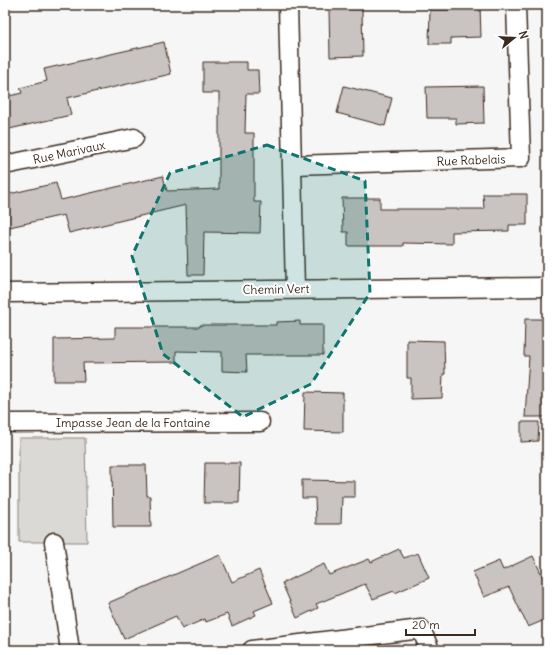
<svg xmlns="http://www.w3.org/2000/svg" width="552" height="655" font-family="Delius,sans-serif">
	<rect width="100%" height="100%" fill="#f7f6f6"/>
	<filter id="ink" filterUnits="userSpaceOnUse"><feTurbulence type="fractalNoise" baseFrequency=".025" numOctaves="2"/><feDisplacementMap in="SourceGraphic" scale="8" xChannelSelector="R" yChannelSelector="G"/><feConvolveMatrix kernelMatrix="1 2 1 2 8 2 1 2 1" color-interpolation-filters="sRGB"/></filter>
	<g filter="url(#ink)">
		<path fill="#dbd9d6" stroke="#8b827a" d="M19,438H85L87,542H19Z"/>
		<g fill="#c9c3c1" stroke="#3b2a1e">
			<path d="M452,5H480L481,37L451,38V44H429L430,10H452Z"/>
			<path d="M329,9H362L363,56L330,57Z"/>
			<path d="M164,42L171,74L67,98L71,115L5,130V97L22,93L20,88L47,81L44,69Z"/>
			<path d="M203,62H247V70H258L259,94H246L245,133H254V202H261L260,233L204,232L203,275H188L186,205L69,233L64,215L5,228V195L56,183L61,200L163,176L167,191L219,189V93H203Z"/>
			<path d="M344,86L392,98L385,126L337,113Z"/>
			<path d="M483,86L484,123L456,124V118H427L426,87Z"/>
			<path d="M483,194H527V225H509V231L452,232V244L403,243V246H348V232H343L342,198H380V209H484Z"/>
			<path d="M525,319H547V417H525L529,356H524Z"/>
			<path d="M300,321V325H323V355H246L247,372L222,371V352L176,351V362L83,363L84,381H54V339L115,338V327H200V325H276V322Z"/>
			<path d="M407,340L444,341L445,374H443L442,398L411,399V378H407Z"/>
			<path d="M305,392L343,393V432L304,431Z"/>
			<path d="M521,422H539L538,441L521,442Z"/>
			<path d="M205,463H240L239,503H204Z"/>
			<path d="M112,465H146L147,496H150L151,527H113Z"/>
			<path d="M302,480L355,481V497H342L341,524H316L315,498H302Z"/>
			<path d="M399,549L404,558L418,553L429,578L395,593L394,591L373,599L365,584L316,604L318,608L297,618L282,583L324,564L329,575L369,559L371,562Z"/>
			<path d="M220,555L232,582L259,570L273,603L254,611L256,615L232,626L227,614L206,622L205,619L182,629L176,616L124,639L108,603Z"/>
			<path d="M533,556L547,586V619L528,627L509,587L484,597L473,572L499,561L503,570Z"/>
		</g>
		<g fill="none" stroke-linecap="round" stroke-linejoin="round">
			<g stroke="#3b2a1e" stroke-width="21">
				<g id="minor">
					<path d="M288,5L295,289"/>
					<path d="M5,165L134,138"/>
					<path d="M293,165L521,158L516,5"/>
					<path d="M5,293L547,287"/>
					<path d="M5,423L260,422"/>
					<path d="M54,542L70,650"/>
					<path d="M252,650L421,629L430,650"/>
				</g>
			</g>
			<use href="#minor" stroke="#fff" stroke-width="18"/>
		</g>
	</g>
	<path fill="#0f766e" fill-opacity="0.2" stroke="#0f766e" stroke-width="3" stroke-dasharray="8 5" stroke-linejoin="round" d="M267,145L365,181L370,293L311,384L243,417L163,354L132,256L170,173Z"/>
	<g text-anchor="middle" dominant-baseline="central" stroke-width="4" stroke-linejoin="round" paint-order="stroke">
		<g font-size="12" fill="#3b2a1e" stroke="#fff">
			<text transform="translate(69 152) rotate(-12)">Rue Marivaux</text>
			<text transform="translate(471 160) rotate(-2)">Rue Rabelais</text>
			<text transform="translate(276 289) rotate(-1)">Chemin Vert</text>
			<text x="133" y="422">Impasse Jean de la Fontaine</text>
		</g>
	</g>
	<rect width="552" height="655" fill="none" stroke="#fff" stroke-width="20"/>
	<rect x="10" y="10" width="532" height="635" fill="none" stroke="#3b2a1e" stroke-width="1.5" filter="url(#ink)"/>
	<g transform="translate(514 38) rotate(72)" stroke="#ffffff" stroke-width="3" paint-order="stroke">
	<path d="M0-3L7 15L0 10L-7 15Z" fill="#3b2a1e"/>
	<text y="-6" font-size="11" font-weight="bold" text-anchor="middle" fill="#3b2a1e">N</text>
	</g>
	<path d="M406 629v6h69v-6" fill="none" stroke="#3b2a1e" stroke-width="2"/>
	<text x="412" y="629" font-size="12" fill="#3b2a1e" stroke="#ffffff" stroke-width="3" paint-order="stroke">20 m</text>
</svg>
